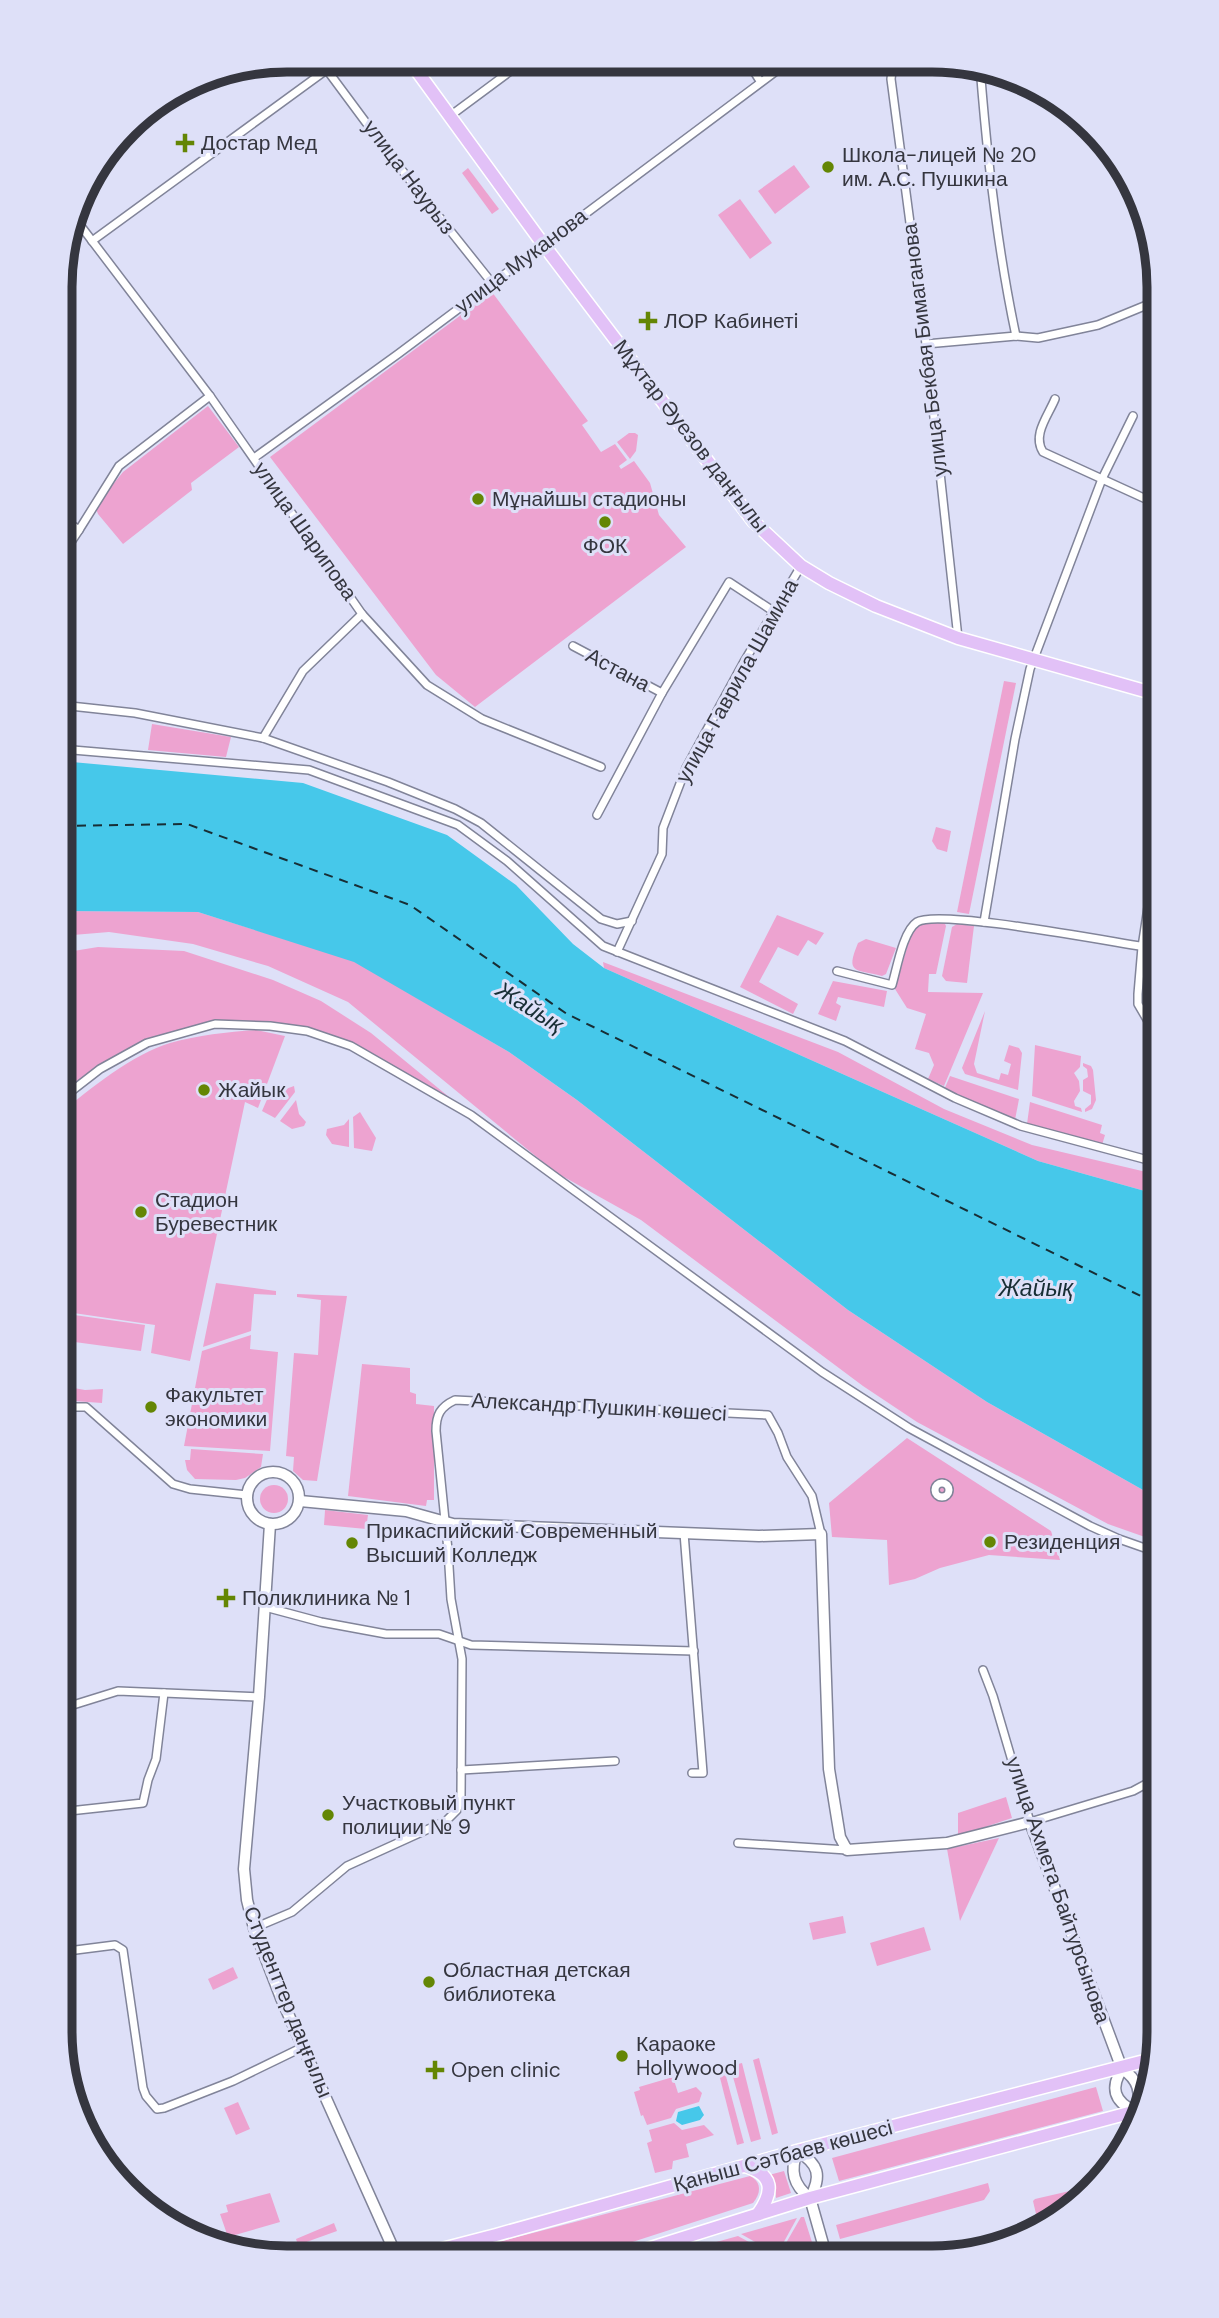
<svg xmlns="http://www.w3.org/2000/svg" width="1219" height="2318" font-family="'DM Sans',sans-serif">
	<rect width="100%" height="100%" fill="#dee0f8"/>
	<g fill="#eda3d0">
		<path d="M794,165L810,187L775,214L758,191Z"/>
		<path d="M468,168L499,209L492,214L462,173Z"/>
		<path d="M740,199L772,243L750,259L718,215Z"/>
		<path d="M492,292L588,421L582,425L601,452L615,444L627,460L619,466L621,469L634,461L650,483L659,515L686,547L475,707L436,675L270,457Z"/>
		<path d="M208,406L239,447L191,483L192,490L123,544L98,514L96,509L98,503L123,472Z"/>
		<path d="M629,433H635L638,435L636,451L630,459L617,442Z"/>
		<path d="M1004,681L1016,683L969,914L957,912Z"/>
		<path d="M152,724L231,737L226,757L148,750Z"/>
		<path d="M936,827L951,831L947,852L937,849L932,841Z"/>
		<path d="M61,911L198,912L354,961L509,1052L577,1100L848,1310L987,1402L1159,1499V1542L1108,1524L917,1422L863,1386L641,1220L555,1172L348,1002L268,966L193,944L109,932L61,936Z"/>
		<path d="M777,915L824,933L816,945L808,940L798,956L778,947L759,982L798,1004L793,1014L740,987Z"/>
		<path d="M929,922H944L946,926L936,974H929L928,992L983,993L944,1086L928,1079L934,1065L929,1053L915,1049L926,1014L907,1008L895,989L911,934L916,927Z"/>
		<path d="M957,924L974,926L967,983L946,981L942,976L952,927Z"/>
		<path d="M866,939L896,948L886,974L882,976C855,969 845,974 858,943Z"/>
		<path d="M98,947L184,951L273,980L321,1001L371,1033L471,1115L351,1046L307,1031L235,1025L188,1030L147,1043L100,1069L61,1100V953Z"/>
		<path d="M1148,951L1159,952V992L1144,990Z"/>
		<path d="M603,962L838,1052L944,1109L1032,1145L1159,1175V1195L1038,1161L604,968Z"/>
		<path d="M833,981L887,991L884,1007L838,997L836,1003L841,1006L836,1021L818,1014Z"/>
		<path d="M985,1011L974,1064L977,1073L999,1080L1001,1073L1008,1075L1011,1064L1004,1061L1009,1045L1019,1048L1022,1053L1018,1090L965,1074L962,1068Z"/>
		<path d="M256,1030L285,1036L258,1108L245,1102L190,1361L151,1353L155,1325L60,1311V1114C87,1090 135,1053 170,1043C198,1035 227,1032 256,1030Z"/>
		<path d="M1035,1045L1081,1056L1080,1067L1074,1073L1079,1081L1080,1091L1074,1101L1075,1106L1081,1108L1082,1112L1032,1096Z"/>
		<path d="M1083,1063L1091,1066L1093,1070L1096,1100L1092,1109L1085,1112V1109L1091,1104V1095L1083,1091V1080L1088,1077L1087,1069L1083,1066Z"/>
		<path d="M950,1076L1019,1099L1015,1120L944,1090Z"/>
		<path d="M294,1086L295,1092L275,1118L262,1111L269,1095Z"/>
		<path d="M296,1100L299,1114L306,1122L304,1126L292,1129L280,1121Z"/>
		<path d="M1030,1102L1102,1125L1100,1133L1105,1135L1102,1145L1027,1124Z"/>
		<path d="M360,1112L376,1138L372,1151L354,1148L353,1117Z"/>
		<path d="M349,1119V1147L332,1144L326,1135L327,1129L344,1125Z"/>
		<path d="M216,1283L276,1291V1295L254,1294L251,1331L203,1347Z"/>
		<path d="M297,1294L347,1296L317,1481L303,1480L293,1471L294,1457L286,1456L294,1353L318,1355L321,1300L297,1297Z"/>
		<path d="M60,1313L145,1325L141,1351L60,1340Z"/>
		<path d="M251,1335L250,1349L278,1352L270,1451L184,1446L202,1351Z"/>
		<path d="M362,1364L410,1368V1392L416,1394V1404L434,1406V1500H427L426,1506L348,1496Z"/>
		<path d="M68,1387L85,1390L103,1389L102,1403L60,1400V1392L66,1391Z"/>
		<path d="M907,1438L1051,1531L1060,1560L989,1555L940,1568L915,1579L889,1585L887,1540L832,1537L829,1503Z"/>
		<path d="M191,1449L263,1454L261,1467L245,1478L236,1480L195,1479L187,1470L185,1460H190Z"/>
		<circle cx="274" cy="1499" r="14"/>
		<path d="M325,1510L368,1515L366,1529L324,1525Z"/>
		<path d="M1006,1797L1012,1818L958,1836V1813Z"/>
		<path d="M999,1838L960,1921L947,1849Z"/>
		<path d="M843,1916L846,1933L813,1940L809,1923Z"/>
		<path d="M924,1927L931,1950L877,1966L870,1943Z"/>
		<path d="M233,1967L238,1978L213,1990L208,1979Z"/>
		<path d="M759,2058L778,2133L772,2135L753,2060Z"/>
		<path d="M742,2063L761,2139L751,2142L730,2066Z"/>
		<path d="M724,2069L744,2143L737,2145L718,2070Z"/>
		<path d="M673,2077L678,2093L696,2087L702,2093L699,2102L676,2109L671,2118L647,2125L643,2115L641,2116L634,2092L640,2090L639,2087Z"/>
		<path d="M1096,2087L1103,2111L839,2181L832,2158Z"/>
		<path d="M238,2102L250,2129L236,2135L224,2108Z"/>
		<path d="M674,2123L682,2130L704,2125L714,2135L686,2144L689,2157L673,2161L672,2169L655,2173L647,2143L652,2141L649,2130Z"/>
		<path d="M784,2171L791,2193L776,2198L775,2184L769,2175Z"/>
		<path d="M750,2176C762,2182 761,2194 753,2203L586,2257H441Z"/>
		<path d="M988,2183L990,2191L984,2200L840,2239L836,2225Z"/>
		<path d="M1074,2190L1077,2192L1066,2210L1040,2216L1036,2214L1033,2201L1035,2199Z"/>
		<path d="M270,2193L280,2222L228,2237L220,2214L228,2212L226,2205Z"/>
		<path d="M801,2217H804L817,2258H785L781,2256L784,2252L782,2250Z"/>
		<path d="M797,2218L780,2249L773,2252L741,2234Z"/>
		<path d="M334,2223L337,2231L298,2245L296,2239Z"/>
		<path d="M738,2236L778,2258H709V2244Z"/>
	</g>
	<g fill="#46c8ea">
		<path d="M61,761L303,783L447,835L516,885L573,944L604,968L1038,1161L1159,1195V1499L987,1402L848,1310L577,1100L509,1052L354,962L198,912L61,911Z"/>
		<path d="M699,2106L704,2115L700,2120L682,2125L676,2121L678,2112Z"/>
	</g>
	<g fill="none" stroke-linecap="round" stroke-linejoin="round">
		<path stroke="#182e35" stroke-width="2" stroke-dasharray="9 7" stroke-linecap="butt" d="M61,826L187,824L410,905L567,1014L1159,1305"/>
		<g stroke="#818499" stroke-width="10">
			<g id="street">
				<path d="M748,62L760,81"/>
				<path d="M893,63L891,79L926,344L958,638"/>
				<path d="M980,66C987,157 997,247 1016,336"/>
				<path d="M327,70L393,159L492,283"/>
				<path d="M450,116L524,61"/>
				<path d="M74,217L210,396L362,614L427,685L482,719L601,767"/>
				<path d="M92,241L340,60"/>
				<path d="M926,344L1016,336L1038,338L1098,325L1159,300"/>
				<path d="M1055,399C1048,416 1032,435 1043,452L1159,505"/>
				<path d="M254,458L398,354L787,63"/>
				<path d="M61,518L79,530L119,466L210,396"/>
				<path d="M61,557L79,530"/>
				<path d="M573,646L662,693"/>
				<path d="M61,705L135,713L263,738L388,782L455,809L481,823L601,919L617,924L632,921"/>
				<path d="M263,738L303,671L362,614"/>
				<path d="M61,749L309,770L458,825L507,861L603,946L845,1041L955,1098L1021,1126L1159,1163"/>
				<path d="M597,815L662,693L729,582L773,611"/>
				<path d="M984,922L1015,739L1030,669L1102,479L1133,416"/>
				<path d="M617,952L662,854L663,828L686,768L745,660L801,566"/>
				<path d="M837,971L892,985C897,968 903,931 917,922C938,908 1121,944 1159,949"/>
				<path d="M1159,1040L1138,1004V994L1142,947L1159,835"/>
				<path d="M60,1100L100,1069L147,1043L215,1024L270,1026L307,1031L351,1046L471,1115L822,1372L909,1428L1090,1526L1119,1539L1159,1553"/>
				<path d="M60,1407H86L173,1484L190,1489L247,1495"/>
				<circle cx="942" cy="1490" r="7"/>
				<path d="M684,1533L703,1773H692"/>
				<path d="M265,1607L321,1622L386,1634H439L471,1645L694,1651"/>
				<path d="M983,1670L993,1696L1030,1822L1133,1791L1159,1777"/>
				<path d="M60,1704L73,1705L118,1691L259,1697"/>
				<path d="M461,1770L615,1761"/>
				<path d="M60,1812L143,1803L148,1780L156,1759L164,1693"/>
				<path d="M738,1843L847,1850"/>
				<path d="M254,1928L292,1912L347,1866L446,1821L457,1810L461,1796L462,1659L451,1599L448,1550L436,1431C436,1415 440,1407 455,1400L768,1415L778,1433L787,1457L812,1496L821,1534"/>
				<path d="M60,1952L115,1945L123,1950L143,2088L146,2096L157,2109L164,2108L233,2081L303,2047"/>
			</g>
		</g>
		<g stroke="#818499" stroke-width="13">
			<g id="secondary">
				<circle cx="273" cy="1498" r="26"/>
				<path d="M300,1501L406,1511L453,1524L759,1536L821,1534L829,1769L840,1837L847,1850L947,1843L1030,1822L1122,2069"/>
				<path d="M270,1524L259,1697L244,1869L247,1900L254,1928L281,1998L397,2257"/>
				<path d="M1122,2069C1138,2079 1143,2094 1134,2111C1114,2101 1110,2088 1122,2069Z"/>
				<path d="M797,2151C819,2164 822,2176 810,2198C793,2185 790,2171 797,2151Z"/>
				<path d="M810,2198L827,2258"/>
			</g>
		</g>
		<g stroke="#fff" stroke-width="15">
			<g id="primary">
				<path d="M409,60L543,244L753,521L801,566L829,583L876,606L958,638L1159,695"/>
				<path d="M745,2166C774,2175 774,2191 758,2214"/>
				<path d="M411,2257L496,2235L797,2151L1156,2058"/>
				<path d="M619,2258L810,2198L1144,2109"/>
			</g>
		</g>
		<use href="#street" stroke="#fff" stroke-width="7"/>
		<use href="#secondary" stroke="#fff" stroke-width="10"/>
		<use href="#primary" stroke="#e2c1f7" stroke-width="12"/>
	</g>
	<g fill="#648604" stroke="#dee0f8" stroke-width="2.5">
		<path d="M181.5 132.5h7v7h7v7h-7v7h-7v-7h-7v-7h7z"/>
		<circle cx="828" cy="167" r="7"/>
		<path d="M644.5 310.5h7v7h7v7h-7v7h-7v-7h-7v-7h7z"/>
		<circle cx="478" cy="499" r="7"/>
		<circle cx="605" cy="522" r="7"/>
		<circle cx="204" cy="1090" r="7"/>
		<circle cx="141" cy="1212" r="7"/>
		<circle cx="151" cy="1407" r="7"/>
		<circle cx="990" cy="1542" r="7"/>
		<circle cx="352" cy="1543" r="7"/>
		<path d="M222.5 1587.5h7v7h7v7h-7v7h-7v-7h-7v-7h7z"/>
		<circle cx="328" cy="1815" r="7"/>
		<circle cx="429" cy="1982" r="7"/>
		<circle cx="622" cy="2056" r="7"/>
		<path d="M431.5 2059.5h7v7h7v7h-7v7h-7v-7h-7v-7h7z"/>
	</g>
	<g text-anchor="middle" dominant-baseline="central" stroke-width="6" stroke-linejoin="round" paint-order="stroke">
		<g font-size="21" fill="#35363f" stroke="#dee0f8" text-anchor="start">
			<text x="201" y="143">Достар Мед</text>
			<text x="842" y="155">Школа-лицей № 20<tspan x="842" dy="24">им. А.С. Пушкина</tspan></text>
			<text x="664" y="321">ЛОР Кабинетi</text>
			<text x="492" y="499">Мұнайшы стадионы</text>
			<text x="605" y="546" text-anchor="middle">ФОК</text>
			<text x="218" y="1090">Жайык</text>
			<text x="155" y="1200">Стадион<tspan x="155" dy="24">Буревестник</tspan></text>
			<text x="165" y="1395">Факультет<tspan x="165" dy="24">экономики</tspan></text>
			<text x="366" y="1531">Прикаспийский Современный<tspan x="366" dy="24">Высший Колледж</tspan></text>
			<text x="1004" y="1542">Резиденция</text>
			<text x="242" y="1598">Поликлиника № 1</text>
			<text x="342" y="1803">Участковый пункт<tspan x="342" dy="24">полиции № 9</tspan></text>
			<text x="443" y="1970">Областная детская<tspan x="443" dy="24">библиотека</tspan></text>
			<text x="636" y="2044">Караоке<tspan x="636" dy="24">Hollywood</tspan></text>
			<text x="451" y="2070">Open clinic</text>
		</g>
		<g font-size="21" fill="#35363f" stroke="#dee0f8">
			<text transform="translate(409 177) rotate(53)">улица Наурыз</text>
			<text transform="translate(521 261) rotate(-37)">улица Муканова</text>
			<text transform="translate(925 350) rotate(-97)">улица Бекбая Бимаганова</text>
			<text transform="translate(691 436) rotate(52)">Мұхтар Әуезов даңғылы</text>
			<text transform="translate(305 531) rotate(55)">улица Шарипова</text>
			<text transform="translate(618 670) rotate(28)">Астана</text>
			<text transform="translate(737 681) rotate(-61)">улица Гаврила Шамина</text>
			<text transform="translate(599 1407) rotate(3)">Александр Пушкин көшесі</text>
			<text transform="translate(1058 1890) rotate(71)">улица Ахмета Байтурсынова</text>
			<text transform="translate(288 2002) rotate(68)">Студенттер даңғылы</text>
			<text transform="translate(783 2156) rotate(-15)">Қаныш Сәтбаев көшесі</text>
		</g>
		<g font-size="23" font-style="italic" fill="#182e35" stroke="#dee0f8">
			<text transform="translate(530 1007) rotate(32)">Жайық</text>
			<text x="1036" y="1288">Жайық</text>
		</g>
	</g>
	<path d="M0 0H1219V2318H0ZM287 72H932A215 215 0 0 1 1147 287V2031A215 215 0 0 1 932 2246H287A215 215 0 0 1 72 2031V287A215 215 0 0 1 287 72Z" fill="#dee0f8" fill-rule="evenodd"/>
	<path fill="none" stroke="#35363f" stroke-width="9" d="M287 72H932A215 215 0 0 1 1147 287V2031A215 215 0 0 1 932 2246H287A215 215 0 0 1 72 2031V287A215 215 0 0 1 287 72Z"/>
</svg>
